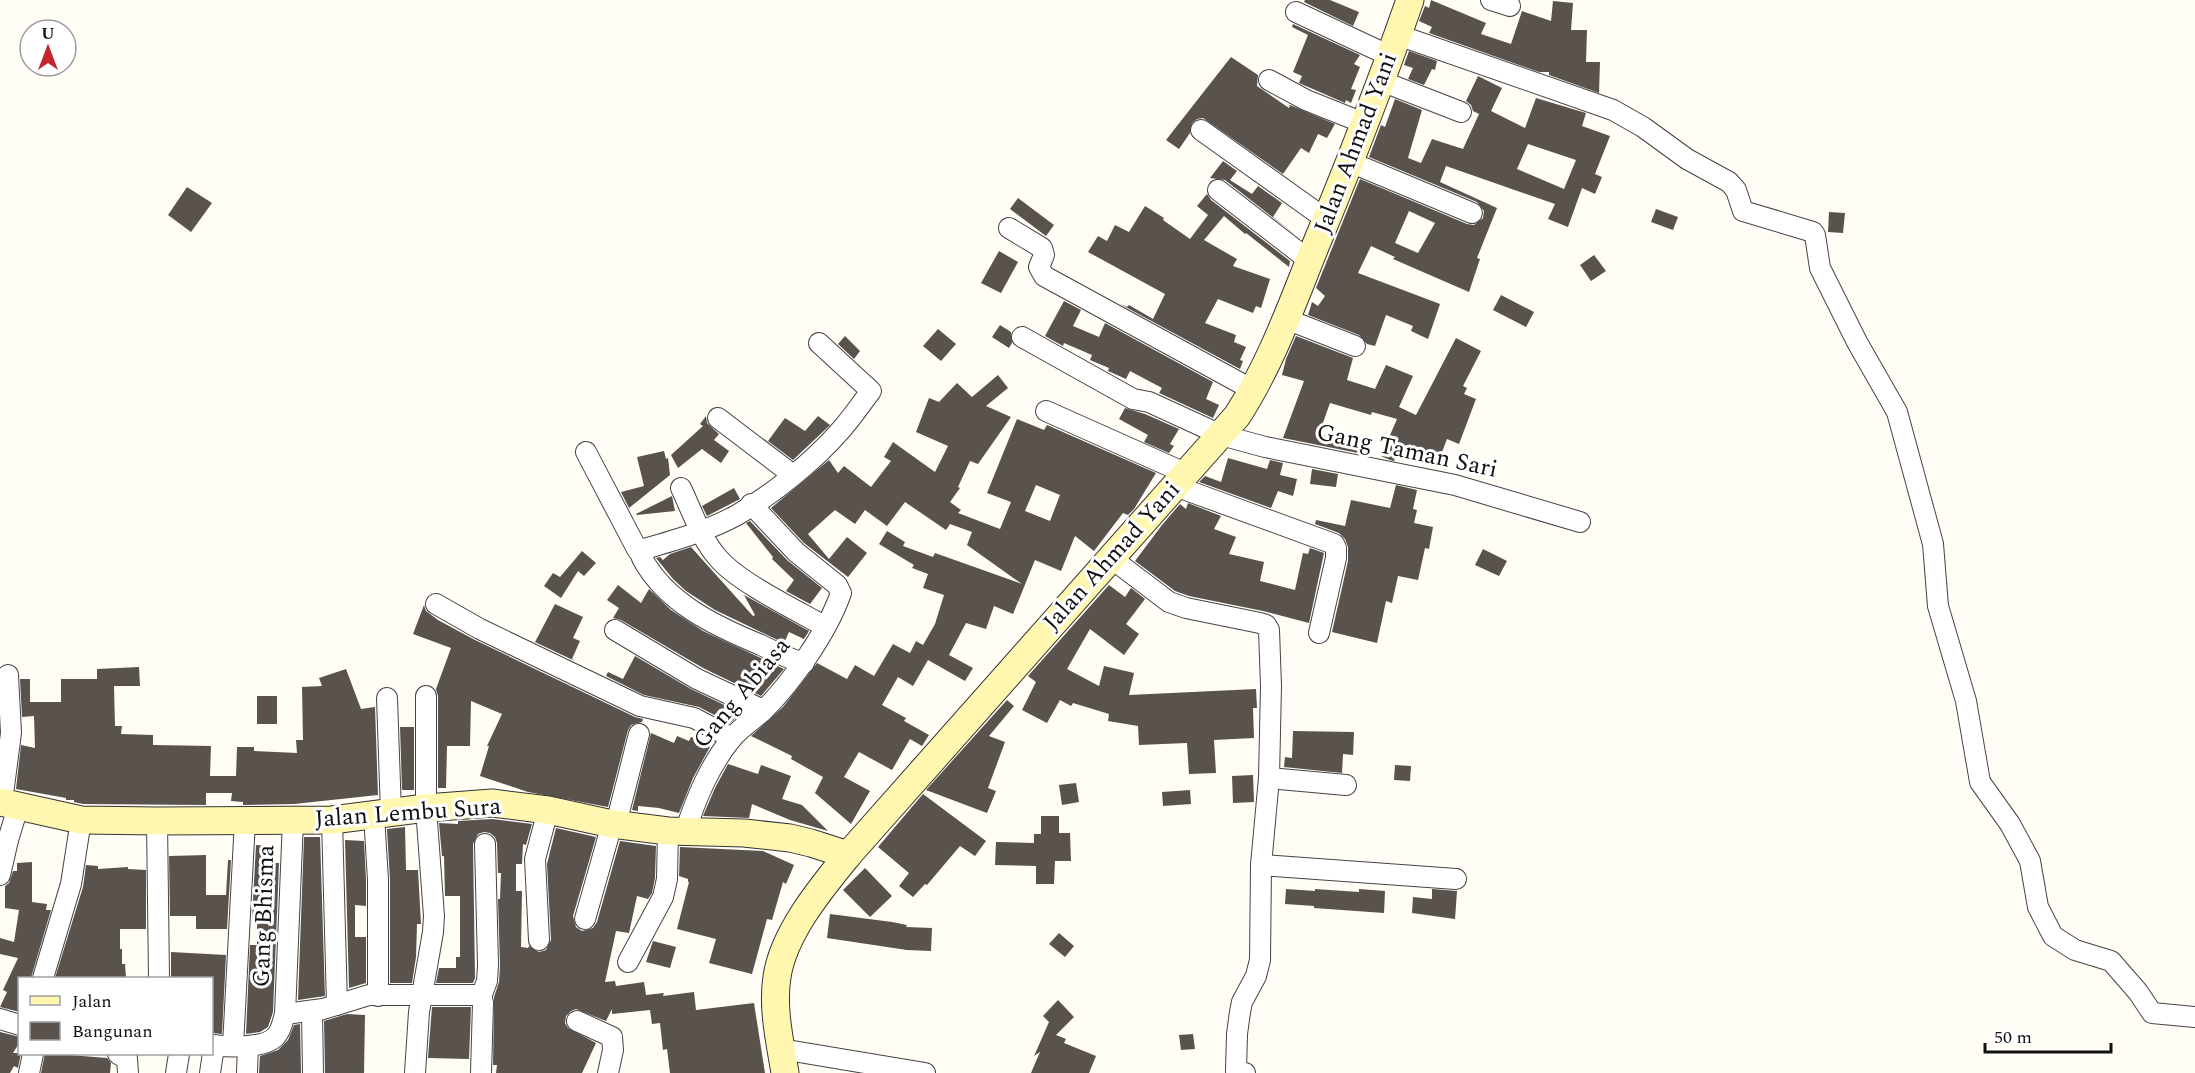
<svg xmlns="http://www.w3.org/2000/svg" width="2195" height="1073" font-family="Spectral,serif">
	<rect width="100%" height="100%" fill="#fffdf5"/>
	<g fill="#5a524d" fill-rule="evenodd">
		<path d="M1305,0H1330L1359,12L1353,26L1304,2Z"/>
		<path d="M1431,0L1486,23L1481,34L1511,44L1522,11L1551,21L1553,1L1573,3L1571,30H1587L1586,62H1600L1599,93L1549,75V72H1539L1429,33L1432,27L1419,21L1425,6L1429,8Z"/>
		<path d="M1293,24L1360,55L1354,64L1360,67L1351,89L1356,90L1351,103L1346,100L1345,103L1299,83L1302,76L1293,72L1308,35L1292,27Z"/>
		<path d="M1409,51L1437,61L1435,70L1432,69L1424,85L1408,79L1413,68L1404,65Z"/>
		<path d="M1231,57L1258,75L1257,86L1289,108L1290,105L1335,124L1327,138L1318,134L1309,153L1301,148L1283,174L1203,118L1197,119L1192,123L1190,133L1179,149L1166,140Z"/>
		<path d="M1478,76L1502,88L1491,111L1525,128L1536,98L1586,113L1582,126L1610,136L1595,174L1602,177L1595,194L1582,188L1568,227L1548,219L1555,204L1446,166L1440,182L1497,208L1477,258L1480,259L1469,292L1393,259L1395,257L1371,246L1358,273L1440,304L1428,339L1411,331L1413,326L1386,315L1375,346L1367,344L1359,335L1308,315L1312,302L1318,306L1325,296L1316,288L1360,179L1467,224L1474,225L1483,218L1484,211L1477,202L1369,157L1381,125L1385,127L1395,99L1422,110L1408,158L1421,163L1432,139L1463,149L1479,114L1473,111L1471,105L1466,101ZM1528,144L1576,160L1564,189L1517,169ZM1409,211L1435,223L1418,253L1395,243Z"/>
		<path d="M1223,161L1237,171L1230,180L1252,194L1258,186L1282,203L1273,217L1298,237L1225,180L1210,178Z"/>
		<path d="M187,187L212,203L191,232L168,215Z"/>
		<path d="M1207,194L1211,200L1290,261L1289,267L1246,233L1245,234L1224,216L1204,240L1237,259L1233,266L1270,279L1261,308L1256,306L1253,313L1218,299L1205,323L1236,335L1234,342L1246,347L1240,360L1243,361L1240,369L1120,304L1127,307L1129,305L1153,319L1165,294L1088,252L1098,236L1107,241L1115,225L1129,232L1145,206L1164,218L1163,220L1190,239L1208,215L1197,206Z"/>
		<path d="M1018,198L1054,225L1046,236L1010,209Z"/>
		<path d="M1656,209L1678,217L1673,230L1651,222Z"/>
		<path d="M1829,212L1845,213L1843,233L1828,232Z"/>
		<path d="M999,251L1018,262L1001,293L981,283Z"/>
		<path d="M1594,255L1606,271L1591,281L1580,265Z"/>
		<path d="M1501,295L1534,312L1526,327L1493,310Z"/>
		<path d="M1064,301L1081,310L1073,326L1099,337L1105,323L1213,382L1206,399L1219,405L1213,418L1159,393L1162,388L1130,371L1126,379L1108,371L1109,368L1090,360L1092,355L1064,343L1063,346L1045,336Z"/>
		<path d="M1000,325L1011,332L1012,343L1009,348L992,337Z"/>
		<path d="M938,329L956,344L941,361L923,346Z"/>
		<path d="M845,336L860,351L854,359L838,344Z"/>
		<path d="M1296,336L1353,358L1347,380L1375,389L1386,365L1413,376L1399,407L1416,415L1456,338L1481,351L1463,386L1467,388L1464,394L1476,399L1459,444L1447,439L1439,460L1400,446L1394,461L1390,460L1381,456L1397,419L1372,412L1371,415L1330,403L1319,434L1360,442L1358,453L1283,438L1304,381L1282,375L1286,359Z"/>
		<path d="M998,375L1008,388L986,406L1011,417L978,464L970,461L958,487L960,488L950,502L961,510L958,513L1000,529L1011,502L987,493L1017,419L1044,430L1047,425L1156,473L1134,509L1128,515L1123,513L1094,551L1075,536L1061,571L1035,560L1013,614L994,606L986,629L966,623L949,655L973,668L965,681L928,660L913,686L898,677L882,705L906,718L904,721L929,735L922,746L910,739L892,770L859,752L844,777L870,791L851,824L815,793L823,777L791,759L792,756L751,736L783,707L817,663L847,679L855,665L874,676L893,644L910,653L916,641L923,645L935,624L944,595L923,588L928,574L912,568L914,565L879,544L887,531L905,542L903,546L933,557L935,553L1022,584L967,545L972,532L950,524L946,530L905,502L887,526L865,510L855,524L835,510L808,534L829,559L847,537L867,553L848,577L804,543L771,508L829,460L838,473L844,466L871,487L891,461L884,457L893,442L935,472L948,446L916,432L929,398L939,402L957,383L972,397ZM1036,485L1060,495L1050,521L1025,511Z"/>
		<path d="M1125,408L1145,414L1179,429L1170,444L1174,446L1169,453L1144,442L1148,435L1119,419Z"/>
		<path d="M706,416L707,423L719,434L714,440L729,451L721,463L702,449L678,468L671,455L703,426L700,424Z"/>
		<path d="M818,416L830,425L793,460L768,441L785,418L805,431Z"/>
		<path d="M664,451L666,459L668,458L670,475L629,508L621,492L644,486L637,457Z"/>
		<path d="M1228,458L1267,469L1270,460L1283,463L1280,475L1297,479L1293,496L1278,491L1271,508L1199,482L1205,476L1221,482Z"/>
		<path d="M1312,469L1338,474L1336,487L1310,484Z"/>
		<path d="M1396,485L1417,490L1413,509L1417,510L1414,523L1433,527L1429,549L1425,548L1418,580L1398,576L1392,603L1386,601L1377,643L1332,632L1348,561V547L1345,539L1339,533L1315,524L1316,520L1345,526L1351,500L1390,508Z"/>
		<path d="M734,488L740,499L707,516L702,506Z"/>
		<path d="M672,496L675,511L637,515L636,514Z"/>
		<path d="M1188,503L1221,516L1214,529L1236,537L1229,554L1264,562L1260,581L1295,590L1303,553L1308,554L1310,548L1324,553L1309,623L1263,611L1189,596L1175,591L1135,561L1162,525L1180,504L1186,509Z"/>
		<path d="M750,521L787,560L822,588L810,604L786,591L794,580L772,559L773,557L746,523Z"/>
		<path d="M691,547L753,616L755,615L744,595L809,631L804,639L789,632L784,643L715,610L686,591L673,579L656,558L660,557L663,560L670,554Z"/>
		<path d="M1483,549L1507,561L1499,576L1475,565Z"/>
		<path d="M582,551L596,563L584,576L578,571L561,598L544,586L553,573L560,577Z"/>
		<path d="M618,585L641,603L649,589L671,610L703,631L784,669L761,696L703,668L621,620L613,618L619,608L607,600Z"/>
		<path d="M1109,585L1125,597L1131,588L1145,599L1126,624L1139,634L1124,655L1090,629L1067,669L1099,686L1104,666L1134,673L1129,695L1256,689L1257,708H1253L1254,738L1214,740L1216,773L1189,774L1187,743L1139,745L1138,726L1108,721L1109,714L1073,703L1071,706L1060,700L1047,723L1022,710L1036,682L1028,676Z"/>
		<path d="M555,604L583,617L573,638L580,641L572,659L575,661L535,642Z"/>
		<path d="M424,605L426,611L438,620L475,640L635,717L643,719L642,722L631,725L628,730L608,807L528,792L480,776L489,746H487L502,714L471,701L470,746H447L446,788H438V696L436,689L451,648L413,634Z"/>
		<path d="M635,656L691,689L741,713L730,723L699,707L644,695L606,676L608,672L623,679Z"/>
		<path d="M139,667L140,686H114L115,726H122L121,734L153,735V745L211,746L210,776H236L237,747H254V751L297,753L296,740H303L302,687L322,686L319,678L346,669L361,709L375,707L378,795L294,804L243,805V802L231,801L232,793H206V805L83,804L74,802V800H66V798L16,789L21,745L35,748L34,716L22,717L20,679H30V702H61V679H97V669Z"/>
		<rect x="257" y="696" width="20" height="28"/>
		<path d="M1007,700L1014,706L989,736L1005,742L988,788L996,791L987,813L926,790Z"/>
		<path d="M400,727H414V790H402Z"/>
		<path d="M1293,731L1354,732L1353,755L1343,754L1342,773L1284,767L1285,757L1292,758Z"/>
		<path d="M651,733L674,743L677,736L689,741L691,737L711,745L693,778L679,813L659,808L638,806V811L632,810Z"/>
		<path d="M728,764L758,774L761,765L791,776L782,799L802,805L828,831L790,820L752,804L749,818L703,816L715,788Z"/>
		<path d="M1395,765L1411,766L1410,781L1394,780Z"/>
		<path d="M1253,775L1254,802L1233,803L1232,776Z"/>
		<path d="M1076,783L1079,802L1062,805L1059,785Z"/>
		<path d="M1190,790L1191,804L1163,806L1162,792Z"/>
		<path d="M923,794L986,841L975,856L960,846L927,885L925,884L913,897L899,886L909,873L878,847Z"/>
		<path d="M1041,816H1059V833H1070L1071,861H1055L1054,884H1036V866L995,865L996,842L1034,843V834H1041Z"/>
		<path d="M492,819L532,824L526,845L523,844L522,864H516V891H522L521,947L528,948L529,946L539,952L546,950L551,940L547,864L556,828L596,837L573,916L576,927L582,931L593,928L597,922L620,841L656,846L655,878L652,893L648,899L637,896L629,933L616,931L605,982L615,981L616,986L644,982L646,995L664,993L663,996L694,992L696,1010L754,1003L765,1073H670L667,1049L663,1050L660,1023L652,1024L650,1010L612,1014V1009L606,1021L576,1009L571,1011L566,1016L565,1023L568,1028L596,1043L582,1073H496L497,1065H493L494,997L499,982L500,966L498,899H500L501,873H498L497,843L495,837L490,833L484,832L478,834L473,844L475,978L473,983H436L439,968H456V957H460V896H445L444,856H442L439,823L458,824V821Z"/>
		<path d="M405,827L406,870H418L421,924H417L416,957L412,983H390V880L387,829Z"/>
		<path d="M304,837H320L325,996L298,1000Z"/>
		<path d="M345,840L364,841L366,880V906L355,905V937H366V983L349,988Z"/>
		<path d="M256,845L268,846V863H279L273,1012L268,1027L260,1032L246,1034L250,945H257V919H252Z"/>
		<path d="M680,847L763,851L794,865L786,884L783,882L772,920L767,919L752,974L709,963L716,939L677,929L689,882H688V879L679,876Z"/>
		<path d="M206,855V895H226L228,860H231L227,929H196V916H170L169,856Z"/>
		<path d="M32,862V902L47,904L46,910H51L31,978H20V1012L0,1007L7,992L3,990L18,958L0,954V938L14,942L19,910L5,908V886L9,883L13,871H17V863Z"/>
		<path d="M86,865L98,866V869L128,867V869L146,870V929H120V949H122V964H125L126,978H55L83,887Z"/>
		<path d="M865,868L892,896L870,917L843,890Z"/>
		<path d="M1286,889L1315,891V889L1359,892V889L1385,891L1384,913L1314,908V906L1285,904Z"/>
		<path d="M1432,889L1457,891L1455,919L1412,913L1413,897L1432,899Z"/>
		<path d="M830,914L892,922L907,925L906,927L932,928L931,951L907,950L827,938Z"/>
		<path d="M1059,933L1074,946L1065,957L1049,944Z"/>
		<path d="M653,941L676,947L670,968L646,962Z"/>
		<path d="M171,952L226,955L222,1034L212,1033V978H171Z"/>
		<path d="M1058,1000L1074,1017L1056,1035L1066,1039L1064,1043L1096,1056L1089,1073H1031L1040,1052L1034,1056L1049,1022L1043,1016Z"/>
		<path d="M432,1007H471L469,1059L428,1058Z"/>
		<path d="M347,1014L365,1015L364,1073H325L324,1021Z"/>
		<path d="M300,1024L301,1073H259L260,1056L278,1050L288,1040L294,1025Z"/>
		<path d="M0,1032L20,1037V1042L13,1053H21L18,1068L14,1066L10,1073H0Z"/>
		<path d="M1193,1034L1195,1049L1181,1050L1179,1035Z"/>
		<path d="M45,1053L107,1058L111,1063L110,1073H41Z"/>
	</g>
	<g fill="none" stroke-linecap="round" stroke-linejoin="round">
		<g stroke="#444" stroke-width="22">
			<g id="street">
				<path d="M1491,0L1510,6"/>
				<path d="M1296,12L1390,56"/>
				<path d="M1398,35L1613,110L1643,127L1687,159L1729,182L1736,190L1743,211L1813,232L1815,235L1820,268L1857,342L1897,412L1933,544L1938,606L1966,701L1980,782L2010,824L2030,861L2038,907L2053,936L2075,950L2111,961L2138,992L2152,1013L2195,1017"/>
				<path d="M1269,80L1306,100L1366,124"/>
				<path d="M1381,81L1461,112"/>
				<path d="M1201,130L1327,220"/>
				<path d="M1350,162L1472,213"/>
				<path d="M1218,190L1310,261"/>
				<path d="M1009,228L1042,248L1044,255L1039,267L1044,276L1253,390"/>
				<path d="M1286,319L1355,346"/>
				<path d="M1022,337L1133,399L1149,402L1221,435L1265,447L1455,485L1580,522"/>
				<path d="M1046,411L1185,473"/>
				<path d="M718,418L793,475"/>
				<path d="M586,452L638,551C671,541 706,532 737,515C772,495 814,461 840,431C851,419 861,404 871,391L819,343"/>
				<path d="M1175,486L1334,544L1336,548V558L1319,633"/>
				<path d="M681,488C692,511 701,539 718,558C738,582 796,610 824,626"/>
				<path d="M642,558C666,603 715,626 761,645C775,652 789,659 804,663"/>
				<path d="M1111,558L1169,602L1186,608L1260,623L1266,625L1269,630L1271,686L1269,778L1261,865L1260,960L1256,976L1242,1002L1240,1012L1237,1034L1236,1071L1245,1073"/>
				<path d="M436,604L480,629L640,706L694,718L732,738"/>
				<path d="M615,630L697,679L763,710"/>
				<path d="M387,698L391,813"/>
				<path d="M1269,778L1346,785"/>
				<path d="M2,802L11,733L8,675"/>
				<path d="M374,815L378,880V996"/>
				<path d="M332,820L337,1005"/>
				<path d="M157,821L159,978"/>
				<path d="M616,824L639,734"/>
				<path d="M685,832C696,799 709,766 732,738C740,728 753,720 763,711C792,682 827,633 841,593L837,585L796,552L751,504"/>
				<path d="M1261,865L1456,879"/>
				<path d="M0,875L8,840L18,807"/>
				<path d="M585,919L612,824"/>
				<path d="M539,940L535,859L548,810"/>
				<path d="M628,962L663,897L667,879L668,831"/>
				<path d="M43,978L71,884L81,820"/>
				<path d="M481,997L487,981L488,965L485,844"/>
				<path d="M312,1012L313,1073"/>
				<path d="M285,1014L293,820"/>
				<path d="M0,1019L20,1025"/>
				<path d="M577,1021L612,1037L613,1050L608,1073"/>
				<path d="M212,1045C228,1047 265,1049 276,1036C281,1031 283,1021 285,1014L323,1009L369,995H476L481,997L483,1003L481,1073"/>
				<path d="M233,1046L245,820"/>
				<path d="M781,1049L925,1073"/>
				<path d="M118,1054L127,1059L128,1073"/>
				<path d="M29,1073L33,1054"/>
				<path d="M176,1073L179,1054"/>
				<path d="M210,1073L214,1046"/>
				<path d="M247,1073L248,1046"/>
				<path d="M415,1073L419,1012L433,932L434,916L426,808V696"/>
			</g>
		</g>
		<g stroke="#333" stroke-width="29">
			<g id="secondary">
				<path d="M0,802L81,820L157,821L332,820L426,808L492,803L548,810L612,824L668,831L744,833L790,838L811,843L848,855"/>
				<path d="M785,1073C780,1042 772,1008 777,977C783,934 821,888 848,855L1237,416C1271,364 1292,304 1315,247C1349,165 1381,84 1410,0"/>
			</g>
		</g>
		<use href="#street" stroke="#fff" stroke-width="20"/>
		<use href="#secondary" stroke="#fff6b0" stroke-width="27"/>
	</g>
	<g text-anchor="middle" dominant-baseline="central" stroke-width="6" stroke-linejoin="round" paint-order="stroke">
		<g font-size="24" fill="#111" stroke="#fff">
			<text transform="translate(1356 143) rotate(-69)">Jalan Ahmad Yani</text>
			<text transform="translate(1407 451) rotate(12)">Gang Taman Sari</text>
			<text transform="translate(1112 556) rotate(-48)">Jalan Ahmad Yani</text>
			<text transform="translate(742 693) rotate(-50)">Gang Abiasa</text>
			<text transform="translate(408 813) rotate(-4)">Jalan Lembu Sura</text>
			<text transform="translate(264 916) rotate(-88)">Gang Bhisma</text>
		</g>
	</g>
	<rect x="18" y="977" width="195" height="78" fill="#ffffff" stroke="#a0a0a0" stroke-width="1.5"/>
	<rect x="30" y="996" width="30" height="9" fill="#fff6b0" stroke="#a0a0a0" stroke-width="1.5"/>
	<text x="72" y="1007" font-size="18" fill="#111111">Jalan</text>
	<rect x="30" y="1022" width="30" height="18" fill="#5a524d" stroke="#a0a0a0" stroke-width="1.5"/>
	<text x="72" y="1037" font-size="18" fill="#111111">Bangunan</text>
	<g transform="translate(48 48)"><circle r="28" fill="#ffffff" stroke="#a0a0a0" stroke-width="1.5"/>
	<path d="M0-4.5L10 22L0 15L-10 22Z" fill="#c4262e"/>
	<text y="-9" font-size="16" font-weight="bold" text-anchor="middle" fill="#111111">U</text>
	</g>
	<path d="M1985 1043v9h126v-9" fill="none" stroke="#111111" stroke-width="3"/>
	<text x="1994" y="1043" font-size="18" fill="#111111" stroke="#ffffff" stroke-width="4.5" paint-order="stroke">50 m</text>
</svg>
